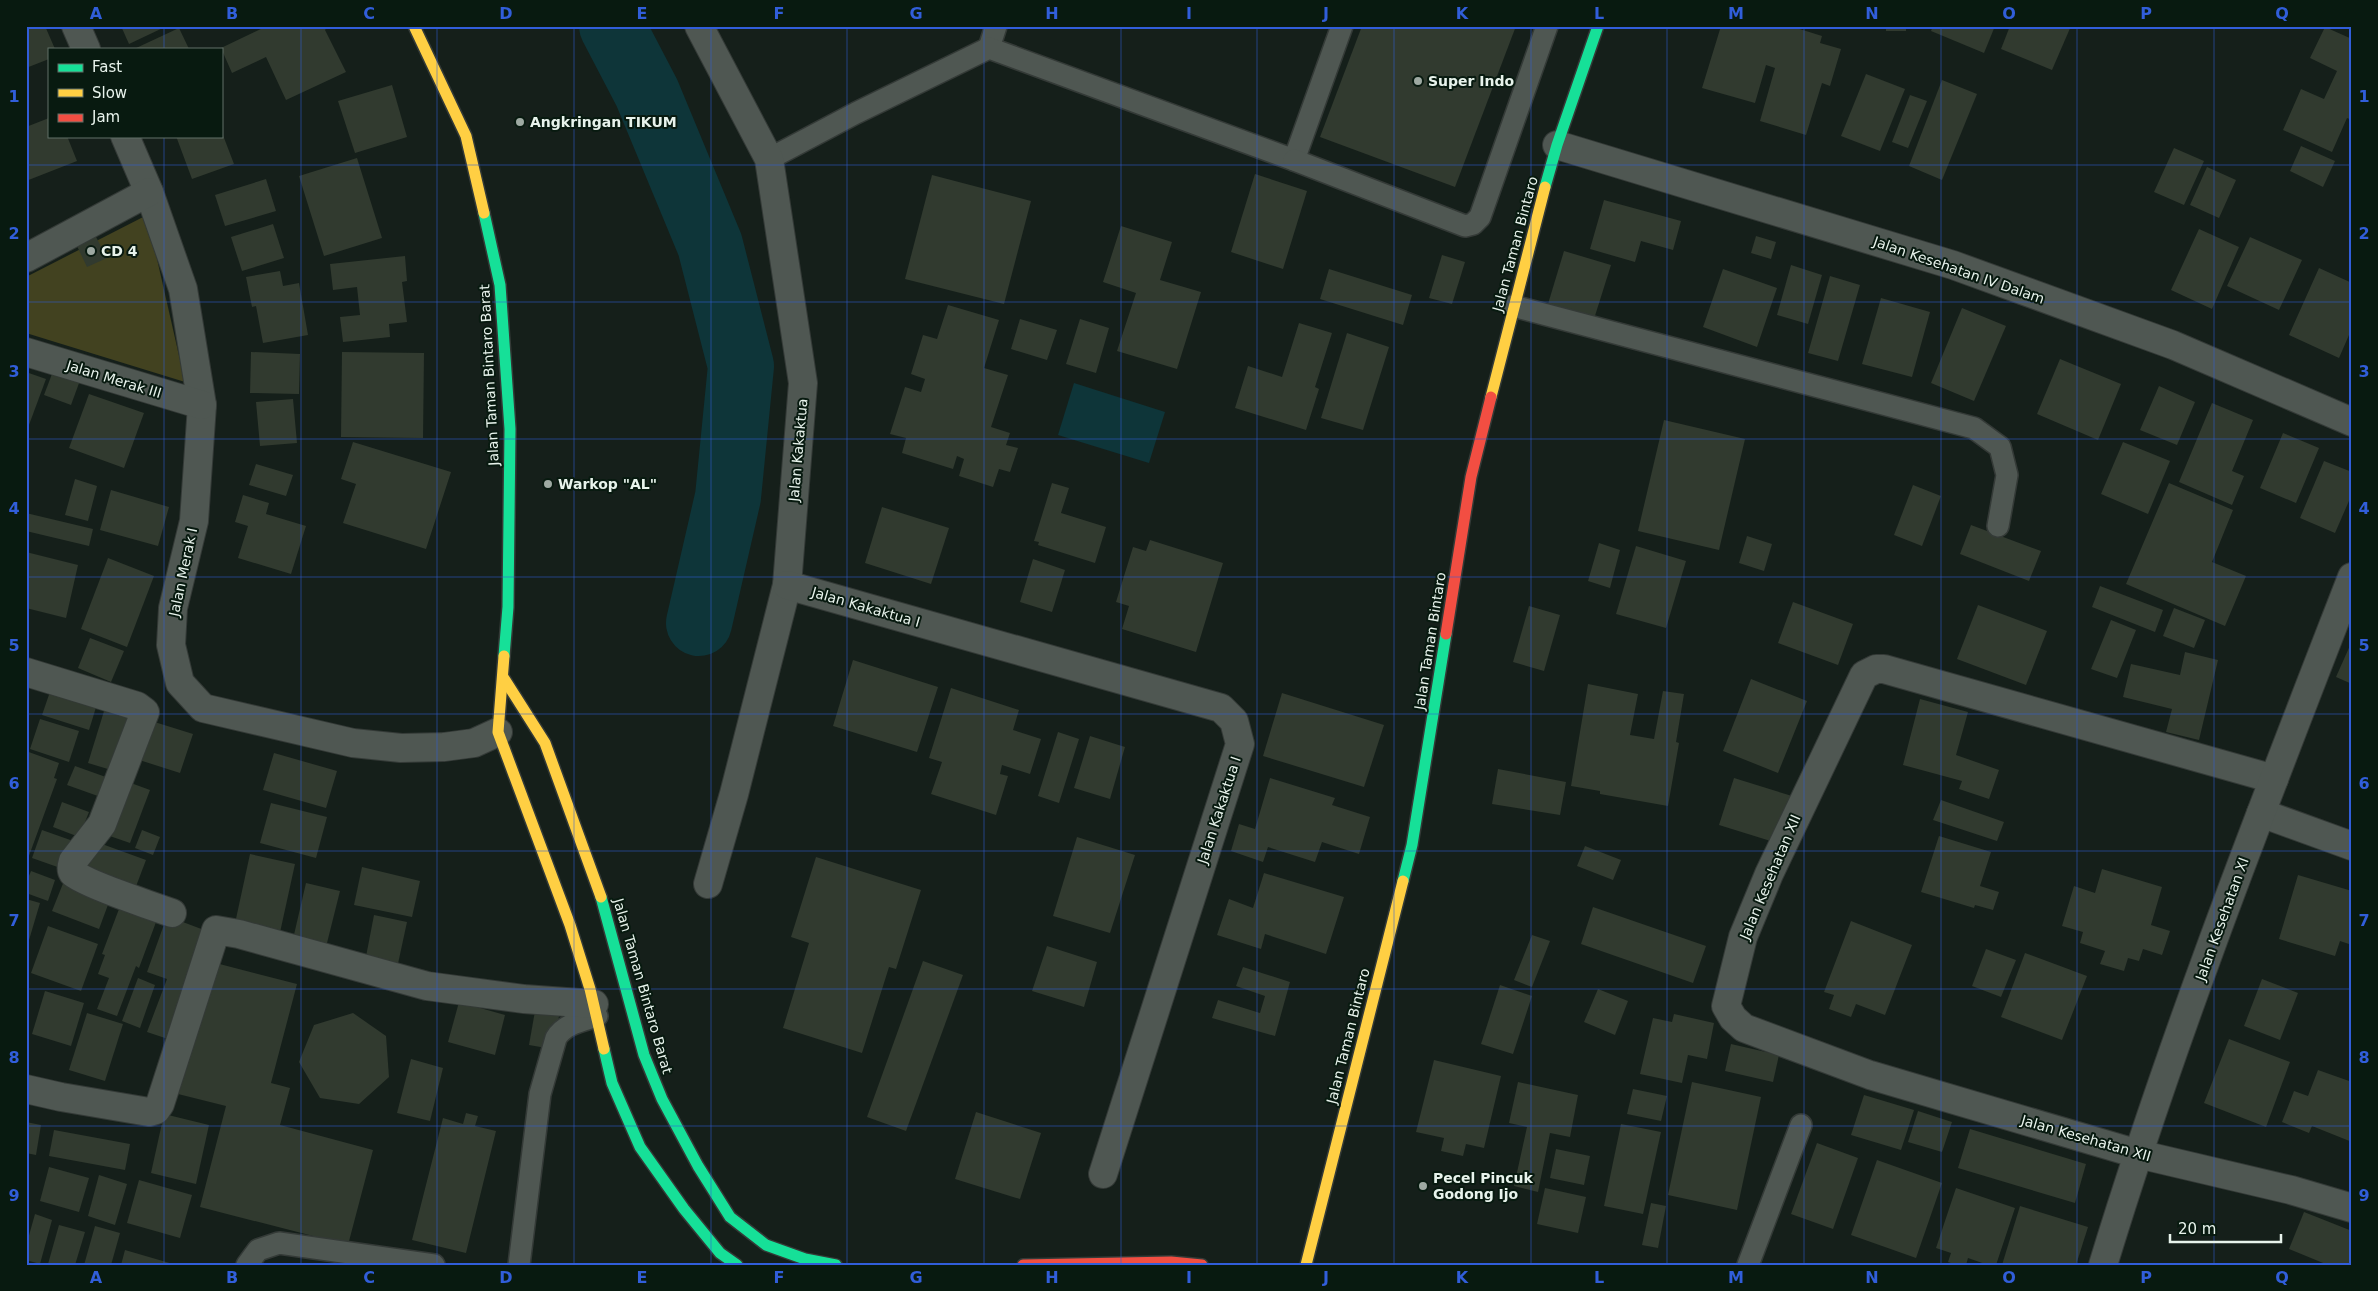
<svg xmlns="http://www.w3.org/2000/svg" width="2378" height="1291" font-family="'DejaVu Sans',sans-serif">
	<rect width="100%" height="100%" fill="#151f1a"/>
	<path fill="#424220" d="M147,215L185,382L26,333V277Z"/>
	<path fill="#0e3539" d="M1074,383L1165,412L1149,463L1058,435Z"/>
	<g fill="none" stroke-linecap="round" stroke-linejoin="round">
		<path stroke="#0e3539" stroke-width="66" d="M612,26L647,93L710,245L741,366L728,497L699,623"/>
	</g>
	<g fill="#313a2f">
		<path d="M26,26H45L55,49H49V59L26,68Z"/>
		<path d="M121,26H167L129,44Z"/>
		<path d="M267,26H328L325,30L346,72L286,100L266,57L232,73L221,48Z"/>
		<path d="M1362,26H1516L1455,187L1320,137Z"/>
		<path d="M1721,26H1790L1822,36L1820,43L1841,49L1830,86L1822,83L1806,135L1760,121L1775,68L1766,65L1755,103L1702,88Z"/>
		<rect x="1886" y="26" width="20" height="5"/>
		<path d="M1933,26H1995L1984,53L1931,31Z"/>
		<path d="M2010,26H2071L2052,70L2001,49Z"/>
		<path d="M2325,27L2352,39V120L2347,118L2332,152L2283,130L2301,89L2324,99L2337,71L2310,58Z"/>
		<path d="M179,28L189,49H134Z"/>
		<path d="M1866,74L1905,89L1880,151L1841,136Z"/>
		<path d="M1942,80L1977,94L1942,180L1909,166Z"/>
		<path d="M392,85L407,137L355,153L338,101Z"/>
		<path d="M1910,95L1927,101L1908,148L1892,142Z"/>
		<path d="M49,118V136H67L77,161L26,181V127Z"/>
		<path d="M221,130L234,164L192,179L176,136H221Z"/>
		<path d="M2301,146L2335,161L2323,187L2290,171Z"/>
		<path d="M2174,148L2204,161L2184,205L2154,192Z"/>
		<path d="M357,158L382,238L324,256L299,176Z"/>
		<path d="M2207,167L2236,180L2219,218L2190,205Z"/>
		<path d="M1255,174L1307,191L1283,269L1231,252Z"/>
		<path d="M932,175L1031,201L1004,304L905,279Z"/>
		<path d="M266,179L276,211L225,226L215,195Z"/>
		<path d="M1604,200L1681,221L1673,250L1641,241L1635,262L1590,249Z"/>
		<path d="M273,224L284,258L242,271L231,237Z"/>
		<path d="M1121,226L1172,242L1160,280L1201,292L1177,369L1117,351L1136,293L1103,282Z"/>
		<path d="M2199,229L2239,247L2212,309L2171,290Z"/>
		<path d="M95,235L107,258L87,267L76,244Z"/>
		<path d="M1756,236L1776,242L1771,259L1751,253Z"/>
		<path d="M2250,237L2302,260L2279,310L2227,286Z"/>
		<path d="M1564,251L1611,265L1594,319L1548,304Z"/>
		<path d="M1442,255L1465,262L1452,304L1429,298Z"/>
		<path d="M405,256L407,281L402,282L407,322L389,324L390,337L343,342L340,317L360,315L357,287L333,290L330,264Z"/>
		<path d="M1791,265L1822,275L1808,324L1777,315Z"/>
		<path d="M2319,268L2352,283V336L2349,335L2339,358L2289,335Z"/>
		<path d="M1329,269L1412,295L1403,325L1320,299Z"/>
		<path d="M1723,269L1777,288L1757,347L1703,327Z"/>
		<path d="M280,271L283,286L299,283L308,335L263,343L256,306L252,307L246,277Z"/>
		<path d="M1830,276L1860,285L1838,361L1808,353Z"/>
		<path d="M1881,298L1930,312L1912,377L1862,364Z"/>
		<path d="M948,305L999,320L984,368L1008,375L991,427L1010,433L1006,445L1018,448L1010,472L999,469L993,487L959,476L964,459L957,456L953,469L902,453L906,438L890,434L905,387L921,392L925,379L911,374L923,335L937,339Z"/>
		<path d="M1962,308L2006,326L1974,401L1931,383Z"/>
		<path d="M1020,319L1057,330L1047,360L1011,349Z"/>
		<path d="M1080,319L1109,328L1096,373L1066,364Z"/>
		<path d="M1299,323L1332,333L1315,387L1319,389L1306,430L1235,408L1248,366L1282,377Z"/>
		<path d="M1347,333L1389,347L1363,430L1321,418Z"/>
		<path d="M251,352L300,354L299,394L250,393Z"/>
		<path d="M342,352L424,353L423,438L341,437Z"/>
		<path d="M2060,359L2121,384L2098,440L2037,414Z"/>
		<path d="M55,366L82,375L71,405L44,395Z"/>
		<path d="M26,372L46,379L26,433Z"/>
		<path d="M2159,386L2195,402L2177,445L2140,430Z"/>
		<path d="M89,394L144,413L124,468L69,448Z"/>
		<path d="M293,399L297,443L260,446L256,402Z"/>
		<path d="M2212,403L2253,420L2232,471L2244,476L2232,505L2179,482Z"/>
		<path d="M1664,420L1745,439L1719,550L1638,531Z"/>
		<path d="M2283,433L2319,448L2296,503L2260,488Z"/>
		<path d="M353,442L451,472L426,549L343,523L356,484L341,479Z"/>
		<path d="M2123,442L2170,461L2148,514L2101,494Z"/>
		<path d="M2324,461L2352,472V494L2335,533L2300,518Z"/>
		<path d="M256,464L293,475L286,496L249,485Z"/>
		<path d="M75,479L97,486L88,521L65,515Z"/>
		<path d="M1052,483L1069,488L1061,513L1106,527L1095,563L1038,545L1039,542L1034,541Z"/>
		<path d="M2169,483L2233,510L2212,562L2246,576L2225,626L2126,584Z"/>
		<path d="M1913,485L1941,496L1922,546L1894,535Z"/>
		<path d="M111,490L169,507L158,546L100,530Z"/>
		<path d="M243,495L269,503L266,514L306,526L291,574L238,558L248,526L235,522Z"/>
		<path d="M882,507L949,528L931,584L865,563Z"/>
		<path d="M26,513L93,529L89,546L26,531Z"/>
		<path d="M1971,525L2041,551L2029,581L1960,554Z"/>
		<path d="M1747,536L1772,544L1764,571L1739,563Z"/>
		<path d="M1150,540L1223,563L1196,652L1122,629L1129,606L1116,602L1133,547L1146,551Z"/>
		<path d="M1599,543L1620,550L1610,588L1588,581Z"/>
		<path d="M1636,546L1686,561L1666,628L1616,614Z"/>
		<path d="M26,552L78,565L66,618L26,608Z"/>
		<path d="M108,558L154,576L127,647L81,629Z"/>
		<path d="M1033,559L1065,570L1052,612L1020,602Z"/>
		<path d="M2100,586L2163,610L2155,632L2092,607Z"/>
		<path d="M1793,602L1853,624L1838,665L1778,643Z"/>
		<path d="M1978,605L2047,631L2026,685L1957,659Z"/>
		<path d="M1529,606L1560,615L1544,671L1513,662Z"/>
		<path d="M2174,608L2205,620L2194,648L2163,636Z"/>
		<path d="M2111,620L2136,630L2117,678L2091,669Z"/>
		<path d="M90,638L124,651L111,682L78,668Z"/>
		<path d="M2352,641V684L2336,677Z"/>
		<path d="M2185,652L2218,660L2199,740L2166,732L2172,709L2123,697L2131,664L2180,675Z"/>
		<path d="M853,660L938,687L917,752L833,726Z"/>
		<path d="M1751,679L1807,701L1778,773L1723,751Z"/>
		<path d="M1588,684L1638,694L1630,735L1654,739L1663,691L1684,694L1676,742L1679,743L1668,806L1600,794V791L1571,786Z"/>
		<path d="M52,686L98,701L89,730L42,715Z"/>
		<path d="M951,688L1019,710L1013,730L1041,739L1030,774L1002,765L1000,774L1008,776L996,815L931,794L942,762L929,758Z"/>
		<path d="M1282,693L1384,725L1364,787L1263,756Z"/>
		<path d="M1920,699L1968,712L1956,755L1999,770L1989,799L1959,789L1962,781L1903,765Z"/>
		<path d="M105,708L138,718L121,773L88,763Z"/>
		<path d="M40,719L79,731L69,762L30,749Z"/>
		<path d="M145,719L193,734L180,773L133,758Z"/>
		<path d="M1058,732L1079,739L1059,803L1038,796Z"/>
		<path d="M1090,736L1125,747L1110,799L1074,788Z"/>
		<path d="M26,751L59,763L54,778L57,779L26,864Z"/>
		<path d="M274,753L337,771L326,808L263,790Z"/>
		<path d="M75,766L117,781L109,800L67,785Z"/>
		<path d="M1498,769L1566,782L1560,815L1492,804Z"/>
		<path d="M1270,778L1335,798L1332,805L1370,817L1359,854L1322,842L1315,862L1268,847L1263,862L1231,851L1239,824L1255,829Z"/>
		<path d="M1734,778L1792,796L1777,843L1719,825Z"/>
		<path d="M120,779L150,790L130,843L101,833Z"/>
		<path d="M1941,800L2004,822L1997,841L1933,820Z"/>
		<path d="M62,802L89,812L79,837L53,827Z"/>
		<path d="M271,803L327,817L316,858L260,843Z"/>
		<path d="M42,830L76,842L66,870L32,858Z"/>
		<path d="M142,830L160,837L153,855L135,848Z"/>
		<path d="M1939,836L1991,852L1980,886L1999,892L1993,910L1975,905L1974,908L1921,892Z"/>
		<path d="M1077,837L1135,855L1110,933L1053,916Z"/>
		<path d="M91,840L146,860L135,889L81,869Z"/>
		<path d="M1585,846L1621,860L1613,880L1577,866Z"/>
		<path d="M250,854L295,864L279,937L234,928Z"/>
		<path d="M816,857L921,890L896,969L889,967L862,1053L783,1028L809,943L791,937Z"/>
		<path d="M362,867L420,881L412,917L354,905Z"/>
		<path d="M2102,869L2162,887L2151,925L2170,931L2162,955L2143,949L2139,961L2128,958L2124,971L2100,964L2105,951L2080,943L2083,932L2062,926L2074,886L2095,893Z"/>
		<path d="M31,871L55,880L48,901L26,893V883Z"/>
		<path d="M1264,873L1344,897L1326,954L1265,934L1261,949L1217,935L1229,899L1253,908Z"/>
		<path d="M2298,875L2352,891L2350,908H2352V945L2340,941L2335,956L2279,939Z"/>
		<path d="M66,876L112,894L99,929L52,911Z"/>
		<path d="M306,883L340,891L326,947L293,939Z"/>
		<path d="M26,899L40,903L29,940L26,939Z"/>
		<path d="M122,901L159,914L139,968L136,966L117,1016L97,1009L109,978L98,974L105,955L102,954Z"/>
		<path d="M1593,907L1706,946L1693,983L1581,944Z"/>
		<path d="M374,915L407,922L396,973L364,967Z"/>
		<path d="M167,916L204,930L171,1040L147,1032L167,979L147,972Z"/>
		<path d="M1851,921L1912,945L1885,1015L1856,1004L1851,1017L1829,1009L1834,995L1824,992Z"/>
		<path d="M48,926L98,944L81,991L31,973Z"/>
		<path d="M1532,935L1550,941L1532,987L1514,980Z"/>
		<path d="M1047,946L1097,962L1084,1007L1032,991Z"/>
		<path d="M1986,949L2016,960L2001,997L1972,986Z"/>
		<path d="M2025,953L2087,976L2062,1040L2001,1017Z"/>
		<path d="M208,961L297,984L271,1083L290,1088L280,1125L373,1150L348,1245L200,1207L226,1106L174,1093Z"/>
		<path d="M923,961L963,975L906,1131L867,1117Z"/>
		<path d="M1243,967L1290,982L1275,1036L1212,1018L1218,1000L1260,1013L1265,996L1236,986Z"/>
		<path d="M138,978L155,985L140,1028L122,1021Z"/>
		<path d="M2262,979L2298,993L2280,1040L2244,1026Z"/>
		<path d="M1500,985L1532,996L1513,1054L1481,1044Z"/>
		<path d="M1598,989L1628,1001L1615,1035L1584,1022Z"/>
		<path d="M45,991L84,1003L71,1046L32,1034Z"/>
		<path d="M459,1002L505,1015L495,1055L448,1042Z"/>
		<path d="M535,1011L559,1016L552,1049L529,1045Z"/>
		<path d="M87,1013L123,1024L105,1081L69,1070Z"/>
		<path d="M353,1013L386,1036L389,1077L359,1104L320,1098L299,1062L314,1025Z"/>
		<path d="M1674,1014L1714,1023L1707,1059L1688,1055L1682,1083L1640,1074L1653,1018L1672,1022Z"/>
		<path d="M2229,1039L2290,1062L2266,1127L2204,1103Z"/>
		<path d="M1731,1044L1779,1055L1773,1082L1725,1071Z"/>
		<path d="M411,1059L443,1068L430,1121L397,1113Z"/>
		<path d="M1434,1060L1501,1076L1484,1148L1466,1144L1463,1156L1441,1151L1444,1138L1416,1132Z"/>
		<path d="M2318,1070L2352,1082V1142L2312,1126L2309,1133L2282,1122L2294,1091L2308,1096Z"/>
		<path d="M1518,1082L1578,1095L1570,1137L1550,1133L1538,1192L1514,1186L1527,1127L1509,1123Z"/>
		<path d="M1692,1082L1761,1097L1737,1210L1668,1195Z"/>
		<path d="M1633,1089L1667,1096L1661,1121L1627,1114Z"/>
		<path d="M1864,1095L1914,1110L1901,1150L1851,1135Z"/>
		<path d="M1918,1111L1952,1122L1942,1152L1908,1142Z"/>
		<path d="M976,1112L1041,1133L1020,1199L955,1179Z"/>
		<path d="M466,1113L478,1116L475,1126L496,1131L466,1253L412,1240L443,1118L463,1124Z"/>
		<path d="M164,1114L209,1125L196,1184L151,1173Z"/>
		<path d="M26,1122L41,1125L36,1155L26,1153Z"/>
		<path d="M1621,1124L1661,1132L1643,1214L1604,1206Z"/>
		<path d="M1970,1129L2086,1164L2075,1203L1958,1168Z"/>
		<path d="M54,1130L130,1144L125,1170L49,1156Z"/>
		<path d="M1817,1143L1858,1158L1833,1229L1791,1214Z"/>
		<path d="M1556,1149L1590,1156L1584,1185L1550,1178Z"/>
		<path d="M1877,1160L1942,1183L1916,1258L1851,1235Z"/>
		<path d="M49,1167L89,1178L79,1212L40,1201Z"/>
		<path d="M99,1175L127,1184L115,1225L88,1216Z"/>
		<path d="M139,1180L192,1195L180,1238L127,1223Z"/>
		<path d="M1545,1188L1586,1197L1578,1233L1537,1224Z"/>
		<path d="M1956,1188L2015,1208L1996,1265H1988L1968,1258L1966,1265H1956L1948,1262L1951,1253L1936,1248Z"/>
		<path d="M1651,1203L1666,1206L1658,1248L1642,1245Z"/>
		<path d="M2020,1206L2088,1227L2076,1265H2002Z"/>
		<path d="M2304,1212L2352,1231V1265H2328L2289,1249Z"/>
		<path d="M35,1214L52,1220L40,1264L26,1260V1246Z"/>
		<path d="M59,1225L85,1232L75,1265L48,1264Z"/>
		<path d="M95,1226L120,1233L111,1265H84Z"/>
		<path d="M125,1250L173,1264V1265H121Z"/>
	</g>
	<g fill="none" stroke-linecap="round" stroke-linejoin="round">
		<g stroke="#343a37" stroke-width="24">
			<g id="lane">
				<path d="M989,48L996,26"/>
				<path d="M769,159L856,113L989,48L1294,160L1342,26"/>
				<path d="M1294,160L1465,226L1473,224L1480,217L1547,26"/>
				<path d="M1513,306L1974,428L2000,447L2007,475L1998,526"/>
				<path d="M247,1265L258,1250L279,1243L434,1265"/>
				<path d="M519,1265L540,1094L556,1038C564,1024 582,1021 597,1016"/>
				<path d="M1748,1265L1801,1125"/>
			</g>
		</g>
		<g stroke="#343a37" stroke-width="30">
			<g id="street">
				<path d="M76,26L86,49"/>
				<path d="M699,26L769,159L803,383L787,585L734,794L708,884"/>
				<path d="M125,136L149,192L183,289L202,405L194,521L173,608L171,645L180,683L203,708L353,743L401,748L444,747L474,743L498,732"/>
				<path d="M1557,145L1953,265L2173,345L2352,422"/>
				<path d="M26,258L149,192"/>
				<path d="M26,352L202,405"/>
				<path d="M787,585L1221,708L1234,721L1240,744L1103,1174"/>
				<path d="M26,672L137,706L145,712L102,824L73,861C72,865 70,869 73,873C79,881 157,908 172,913"/>
				<path d="M2274,779L1884,669H1876L1864,675L1769,874L1743,937L1726,1006L1733,1018L1744,1028L1870,1075L2138,1154L2291,1190L2352,1208"/>
				<path d="M2261,813L2352,846"/>
				<path d="M26,1089L61,1097L149,1112L156,1110L160,1104L216,930L239,934L427,986L524,999L594,1004"/>
				<path d="M2103,1265C2174,1032 2264,804 2352,577"/>
			</g>
		</g>
		<g stroke="#343a37" stroke-width="14">
			<g id="fast">
				<path d="M1545,187L1557,145L1598,26"/>
				<path d="M484,213L500,285L510,429L508,607L504,656"/>
				<path d="M1403,881L1412,845L1446,634"/>
				<path d="M601,897L644,1055L662,1099L698,1166L730,1217L766,1245L805,1259L836,1265"/>
				<path d="M604,1049L612,1083L640,1147L684,1209L720,1253L737,1265"/>
			</g>
		</g>
		<g stroke="#343a37" stroke-width="14">
			<g id="slow">
				<path d="M414,26L466,136L484,213"/>
				<path d="M1491,397L1545,187"/>
				<path d="M504,656L498,732L570,925L590,989L604,1049"/>
				<path d="M503,677L545,743L601,897"/>
				<path d="M1306,1265L1403,881"/>
			</g>
		</g>
		<g stroke="#343a37" stroke-width="14">
			<g id="jam">
				<path d="M1446,634L1471,477L1491,397"/>
				<path d="M1023,1265L1171,1262L1202,1265"/>
			</g>
		</g>
		<use href="#lane" stroke="#4f5752" stroke-width="21"/>
		<use href="#street" stroke="#4f5752" stroke-width="28"/>
		<use href="#fast" stroke="#16e098" stroke-width="11"/>
		<use href="#slow" stroke="#ffcf43" stroke-width="11"/>
		<use href="#jam" stroke="#f24e42" stroke-width="11"/>
	</g>
	<path fill="none" stroke="#315eda" stroke-width="1" stroke-opacity="0.55" d="M164,26V49M301,26V1265M437,26V1265M574,26V1265M711,26V1265M847,26V1265M984,26V1265M1121,26V1265M1257,26V1265M1394,26V1265M1531,26V1265M1667,26V1265M1804,26V1265M1941,26V1265M2077,26V1265M2214,26V1265M164,136V1265M26,165H2352M26,302H2352M26,439H2352M26,577H2352M26,714H2352M26,851H2352M26,989H2352M26,1126H2352"/>
	<g fill="#9ea9a2" stroke="#081a10" stroke-width="2">
		<circle cx="1418" cy="81" r="5"/>
		<circle cx="520" cy="122" r="5"/>
		<circle cx="91" cy="251" r="5"/>
		<circle cx="548" cy="484" r="5"/>
		<circle cx="1423" cy="1186" r="5"/>
	</g>
	<g text-anchor="middle" dominant-baseline="central" stroke-width="4" stroke-linejoin="round" paint-order="stroke">
		<g font-size="14" font-weight="bold" fill="#e8f3ec" stroke="#081a10" text-anchor="start">
			<text x="1428" y="81">Super Indo</text>
			<text x="530" y="122">Angkringan TIKUM</text>
			<text x="101" y="251">CD 4</text>
			<text x="558" y="484">Warkop "AL"</text>
			<text x="1433" y="1178">Pecel Pincuk<tspan x="1433" dy="16">Godong Ijo</tspan></text>
		</g>
		<g font-size="14" fill="#e8f3ec" stroke="#081a10">
			<text transform="translate(1515 244) rotate(-75)">Jalan Taman Bintaro</text>
			<text transform="translate(1959 270) rotate(19)">Jalan Kesehatan IV Dalam</text>
			<text transform="translate(489 375) rotate(-93)">Jalan Taman Bintaro Barat</text>
			<text transform="translate(114 379) rotate(17)">Jalan Merak III</text>
			<text transform="translate(798 450) rotate(-85)">Jalan Kakaktua</text>
			<text transform="translate(183 572) rotate(-78)">Jalan Merak I</text>
			<text transform="translate(866 607) rotate(16)">Jalan Kakaktua I</text>
			<text transform="translate(1430 641) rotate(-81)">Jalan Taman Bintaro</text>
			<text transform="translate(1219 810) rotate(-72)">Jalan Kakaktua I</text>
			<text transform="translate(1770 877) rotate(-67)">Jalan Kesehatan XII</text>
			<text transform="translate(2222 919) rotate(-70)">Jalan Kesehatan XI</text>
			<text transform="translate(643 986) rotate(74)">Jalan Taman Bintaro Barat</text>
			<text transform="translate(1348 1036) rotate(-76)">Jalan Taman Bintaro</text>
			<text transform="translate(2086 1138) rotate(16)">Jalan Kesehatan XII</text>
		</g>
	</g>
	<rect width="2378" height="1291" fill="none" stroke="#081a10" stroke-width="55"/>
	<rect x="48" y="48" width="175" height="90" fill="#081a10" stroke="#627168"/>
	<rect x="58" y="64" width="25" height="8" fill="#16e098" stroke="#627168"/>
	<text x="92" y="72" font-size="15" fill="#e8f3ec">Fast</text>
	<rect x="58" y="89" width="25" height="8" fill="#ffcf43" stroke="#627168"/>
	<text x="92" y="98" font-size="15" fill="#e8f3ec">Slow</text>
	<rect x="58" y="114" width="25" height="8" fill="#f24e42" stroke="#627168"/>
	<text x="92" y="122" font-size="15" fill="#e8f3ec">Jam</text>
	<path d="M2170 1234v8h111v-8" fill="none" stroke="#e8f3ec" stroke-width="2.5"/>
	<text x="2178" y="1234" font-size="15" fill="#e8f3ec" stroke="#081a10" stroke-width="4" paint-order="stroke">20 m</text>
	<rect x="28" y="28" width="2322" height="1236" fill="none" stroke="#315eda" stroke-width="2"/>
	<g font-size="16" text-anchor="middle" font-weight="bold" fill="#315eda">
		<text x="96" y="19">A</text>
		<text x="232" y="19">B</text>
		<text x="369" y="19">C</text>
		<text x="506" y="19">D</text>
		<text x="642" y="19">E</text>
		<text x="779" y="19">F</text>
		<text x="916" y="19">G</text>
		<text x="1052" y="19">H</text>
		<text x="1189" y="19">I</text>
		<text x="1326" y="19">J</text>
		<text x="1462" y="19">K</text>
		<text x="1599" y="19">L</text>
		<text x="1736" y="19">M</text>
		<text x="1872" y="19">N</text>
		<text x="2009" y="19">O</text>
		<text x="2146" y="19">P</text>
		<text x="2282" y="19">Q</text>
		<text x="14" y="102">1</text>
		<text x="2364" y="102">1</text>
		<text x="14" y="239">2</text>
		<text x="2364" y="239">2</text>
		<text x="14" y="377">3</text>
		<text x="2364" y="377">3</text>
		<text x="14" y="514">4</text>
		<text x="2364" y="514">4</text>
		<text x="14" y="651">5</text>
		<text x="2364" y="651">5</text>
		<text x="14" y="789">6</text>
		<text x="2364" y="789">6</text>
		<text x="14" y="926">7</text>
		<text x="2364" y="926">7</text>
		<text x="14" y="1063">8</text>
		<text x="2364" y="1063">8</text>
		<text x="14" y="1201">9</text>
		<text x="2364" y="1201">9</text>
		<text x="96" y="1283">A</text>
		<text x="232" y="1283">B</text>
		<text x="369" y="1283">C</text>
		<text x="506" y="1283">D</text>
		<text x="642" y="1283">E</text>
		<text x="779" y="1283">F</text>
		<text x="916" y="1283">G</text>
		<text x="1052" y="1283">H</text>
		<text x="1189" y="1283">I</text>
		<text x="1326" y="1283">J</text>
		<text x="1462" y="1283">K</text>
		<text x="1599" y="1283">L</text>
		<text x="1736" y="1283">M</text>
		<text x="1872" y="1283">N</text>
		<text x="2009" y="1283">O</text>
		<text x="2146" y="1283">P</text>
		<text x="2282" y="1283">Q</text>
	</g>
</svg>
